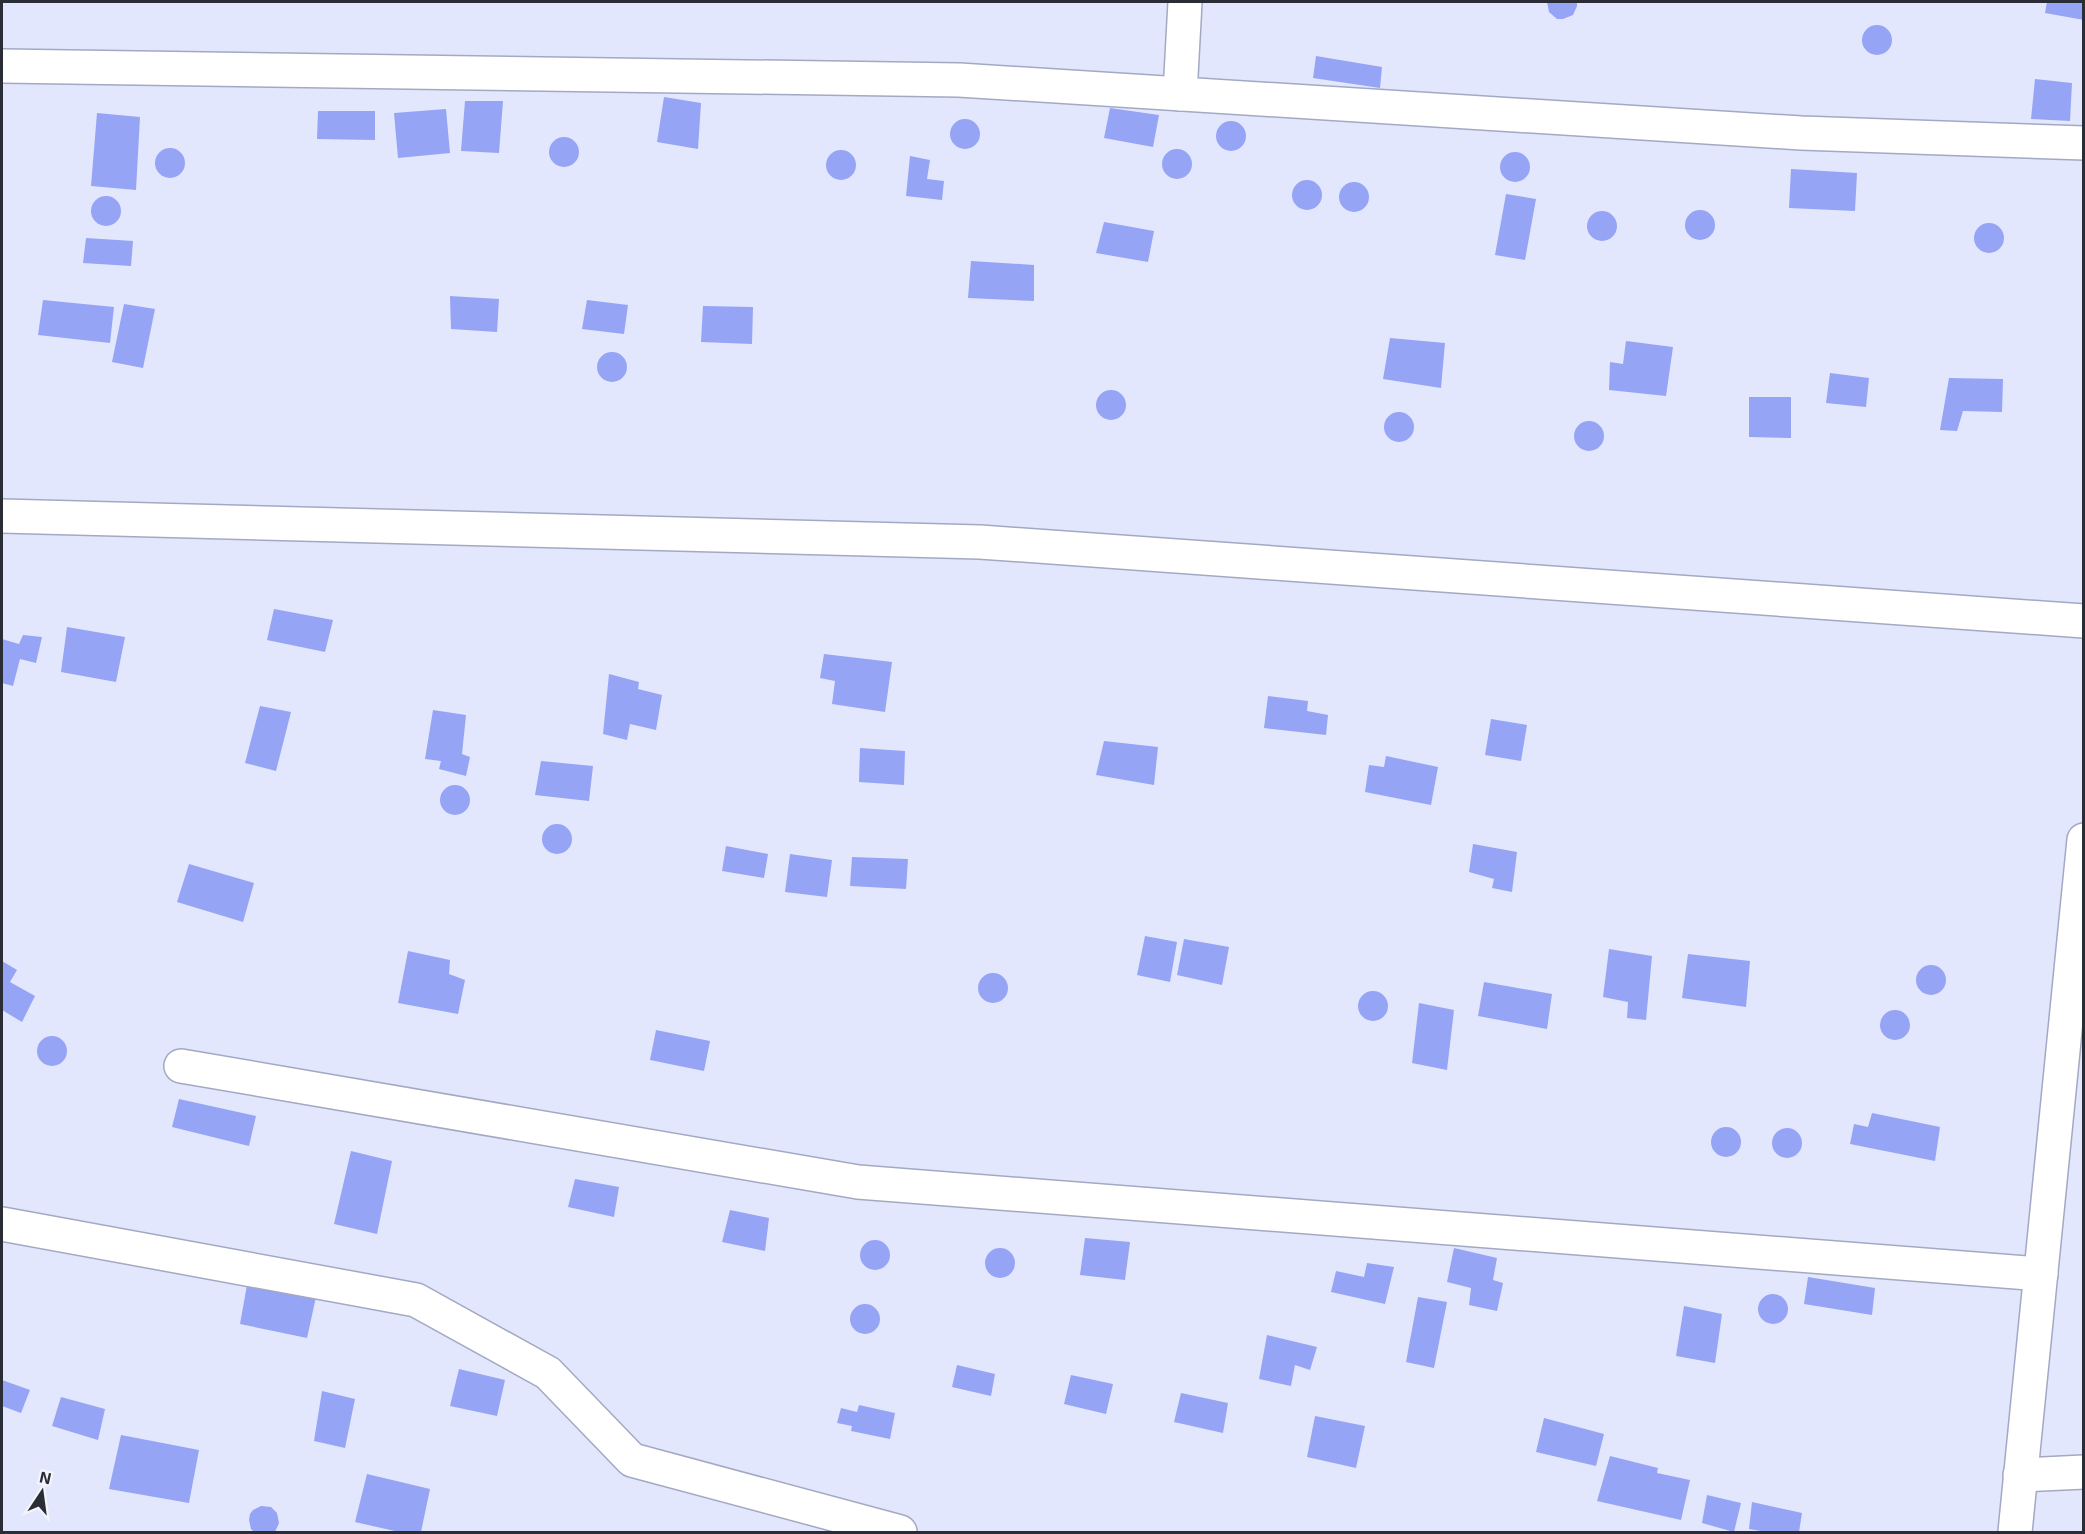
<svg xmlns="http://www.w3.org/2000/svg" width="2085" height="1534" font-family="'Exo 2',sans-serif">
	<rect width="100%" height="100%" fill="#e3e7fd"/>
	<g fill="#95a4f5">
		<path d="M1547,2H1577V6L1573,15L1563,19H1557L1549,12Z"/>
		<path d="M2047,2H2084V20L2045,13Z"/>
		<circle cx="1877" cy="40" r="15"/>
		<path d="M1316,56L1382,67L1380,88L1313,78Z"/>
		<path d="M2035,79L2072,83L2070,121L2031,119Z"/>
		<path d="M664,97L701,103L698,149L657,142Z"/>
		<path d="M465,101H503L499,153L461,151Z"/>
		<path d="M1110,108L1159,115L1153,147L1104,138Z"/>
		<path d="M446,109L450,153L398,158L394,113Z"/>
		<path d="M318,111H375V140L317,139Z"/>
		<path d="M97,113L140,117L136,190L91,186Z"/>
		<circle cx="965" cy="134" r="15"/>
		<circle cx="1231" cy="136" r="15"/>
		<circle cx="564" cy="152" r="15"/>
		<circle cx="170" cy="163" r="15"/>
		<circle cx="1177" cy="164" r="15"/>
		<circle cx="841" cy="165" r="15"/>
		<circle cx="1515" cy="167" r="15"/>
		<path d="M910,156L930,160L927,179L944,181L942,200L906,196Z"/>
		<path d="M1791,169L1857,173L1855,211L1789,208Z"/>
		<circle cx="1307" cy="195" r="15"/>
		<circle cx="1354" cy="197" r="15"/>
		<path d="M1506,194L1536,199L1525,260L1495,255Z"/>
		<circle cx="106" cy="211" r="15"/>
		<circle cx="1700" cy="225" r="15"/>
		<circle cx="1602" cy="226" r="15"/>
		<path d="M1104,222L1154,231L1148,262L1096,253Z"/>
		<circle cx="1989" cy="238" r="15"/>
		<path d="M86,238L133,241L131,266L83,263Z"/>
		<path d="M971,261L1034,265V301L968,298Z"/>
		<path d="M450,296L499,299L497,332L451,329Z"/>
		<path d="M43,300L114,307L110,343L38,335Z"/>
		<path d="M587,300L628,305L624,334L582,329Z"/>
		<path d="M124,304L155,309L143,368L112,362Z"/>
		<path d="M703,306L753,307L752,344L701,342Z"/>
		<path d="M1390,338L1445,343L1441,388L1383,379Z"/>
		<path d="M1626,341L1673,347L1666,396L1609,390L1610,362L1623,364Z"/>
		<circle cx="612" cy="367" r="15"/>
		<path d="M1830,373L1869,378L1866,407L1826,403Z"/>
		<path d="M1949,378L2003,379L2002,412L1963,411L1957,431L1940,430Z"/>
		<circle cx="1111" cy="405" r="15"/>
		<path d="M1749,397H1791V438L1749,437Z"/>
		<circle cx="1399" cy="427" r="15"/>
		<circle cx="1589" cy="436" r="15"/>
		<path d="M274,609L333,620L325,652L267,640Z"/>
		<path d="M67,627L125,637L116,682L61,672Z"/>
		<path d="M23,635L42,637L36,663L20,659L13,686L2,683V639L19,644Z"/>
		<path d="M824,654L892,662L885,712L832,704L835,681L820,678Z"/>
		<path d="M609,674L639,682L638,689L662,695L656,730L630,724L627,740L603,734Z"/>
		<path d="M1268,696L1308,701L1307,711L1328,715L1326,735L1264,728Z"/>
		<path d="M260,706L291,712L276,771L245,763Z"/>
		<path d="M433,710L466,715L462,754L470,757L466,776L439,769L441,761L425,759Z"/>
		<path d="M1491,719L1527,725L1521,761L1485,755Z"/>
		<path d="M1104,741L1158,747L1154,785L1096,775Z"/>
		<path d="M860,748L905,751L904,785L859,782Z"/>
		<path d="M1386,756L1438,767L1431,805L1365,792L1369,765L1384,767Z"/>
		<path d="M541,761L593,766L589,801L535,795Z"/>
		<circle cx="455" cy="800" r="15"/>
		<circle cx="557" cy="839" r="15"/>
		<path d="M1473,844L1517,852L1512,892L1492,888L1494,879L1469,872Z"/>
		<path d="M726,846L768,854L764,878L722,871Z"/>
		<path d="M790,854L832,860L827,897L785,892Z"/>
		<path d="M852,857L908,859L906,889L850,886Z"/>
		<path d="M189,864L254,883L243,922L177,902Z"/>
		<path d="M1145,936L1177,942L1170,982L1137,975Z"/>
		<path d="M1184,939L1229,947L1222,985L1177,975Z"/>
		<path d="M1609,949L1652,956L1646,1020L1627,1018L1628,1002L1603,997Z"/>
		<path d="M408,951L450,960L449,974L465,980L458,1014L398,1003Z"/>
		<path d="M1688,954L1750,961L1746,1007L1682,998Z"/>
		<path d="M2,961L17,970L10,982L35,996L22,1022L2,1010Z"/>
		<circle cx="1931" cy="980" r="15"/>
		<circle cx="993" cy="988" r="15"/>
		<path d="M1484,982L1552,994L1547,1029L1478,1016Z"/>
		<circle cx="1373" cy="1006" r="15"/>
		<path d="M1419,1003L1454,1010L1447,1070L1412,1063Z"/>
		<circle cx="1895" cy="1025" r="15"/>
		<path d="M656,1030L710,1041L704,1071L650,1060Z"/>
		<circle cx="52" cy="1051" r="15"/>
		<path d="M179,1099L256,1116L249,1146L172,1127Z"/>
		<path d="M1872,1113L1940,1127L1935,1161L1850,1144L1854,1124L1868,1127Z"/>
		<circle cx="1726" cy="1142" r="15"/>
		<circle cx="1787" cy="1143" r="15"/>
		<path d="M351,1151L392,1161L377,1234L334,1224Z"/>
		<path d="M575,1179L619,1187L614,1217L568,1207Z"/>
		<path d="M730,1210L769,1218L765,1251L722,1242Z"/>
		<path d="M1085,1238L1130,1242L1125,1280L1080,1275Z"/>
		<circle cx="875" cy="1255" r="15"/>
		<circle cx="1000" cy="1263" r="15"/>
		<path d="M1454,1248L1497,1258L1493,1280L1503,1283L1497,1311L1469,1305L1471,1288L1447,1282Z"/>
		<path d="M1367,1263L1394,1267L1385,1304L1331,1292L1336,1271L1364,1277Z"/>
		<path d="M1808,1277L1875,1288L1872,1315L1804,1304Z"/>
		<path d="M247,1285L316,1297L307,1338L240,1324Z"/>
		<circle cx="1773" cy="1309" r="15"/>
		<path d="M1418,1297L1447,1302L1434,1368L1406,1362Z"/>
		<circle cx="865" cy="1319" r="15"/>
		<path d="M1684,1306L1722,1314L1715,1363L1676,1356Z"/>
		<path d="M1267,1335L1317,1347L1310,1370L1295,1365L1291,1386L1259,1379Z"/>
		<path d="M957,1365L995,1374L991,1396L952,1387Z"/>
		<path d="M459,1369L505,1380L497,1416L450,1406Z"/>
		<path d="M1071,1375L1113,1384L1106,1414L1064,1404Z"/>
		<path d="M2,1380L30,1390L21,1413L2,1406Z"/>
		<path d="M322,1391L355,1399L345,1448L314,1441Z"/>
		<path d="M1181,1393L1228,1403L1223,1433L1174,1422Z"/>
		<path d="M61,1397L105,1409L98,1440L52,1426Z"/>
		<path d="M859,1405L895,1413L890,1439L851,1431L852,1426L837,1423L841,1408L857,1412Z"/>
		<path d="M1315,1416L1365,1426L1356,1468L1307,1457Z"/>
		<path d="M1544,1418L1604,1434L1596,1466L1536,1452Z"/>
		<path d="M121,1435L199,1450L189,1503L109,1489Z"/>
		<path d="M1610,1456L1658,1468L1657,1473L1690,1480L1681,1520L1597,1501Z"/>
		<path d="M367,1474L430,1489L421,1532H399L355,1522Z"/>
		<path d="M1707,1495L1741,1503L1734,1532L1702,1523Z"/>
		<path d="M1752,1502L1802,1513L1799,1532H1767L1749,1529Z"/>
		<path d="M261,1506L271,1507L277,1513L279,1523L275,1532H254L251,1529L249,1520L250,1514L253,1510Z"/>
	</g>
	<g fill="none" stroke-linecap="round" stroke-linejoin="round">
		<g stroke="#a3a9c2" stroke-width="36">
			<g id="minor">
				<path d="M2,66L959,80L1801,133L2084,143"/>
				<path d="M1180,94L1185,2"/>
				<path d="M2,516L980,542L2084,621"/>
				<path d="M181,1066L858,1182L2041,1274"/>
				<path d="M2,1224L416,1300L548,1373L632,1460L900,1532"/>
				<path d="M2020,1475L2084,1472"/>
				<path d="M2015,1532L2084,840"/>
			</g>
		</g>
		<use href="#minor" stroke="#fff" stroke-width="33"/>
	</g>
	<rect width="2085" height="1534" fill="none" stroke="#2a2c36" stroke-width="6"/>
	<g transform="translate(42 1492) rotate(13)" stroke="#f4f5fb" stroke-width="4.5" paint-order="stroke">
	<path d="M0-4.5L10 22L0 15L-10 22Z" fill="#2a2c36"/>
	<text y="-9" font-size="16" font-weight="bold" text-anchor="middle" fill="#2a2c36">N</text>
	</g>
</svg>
